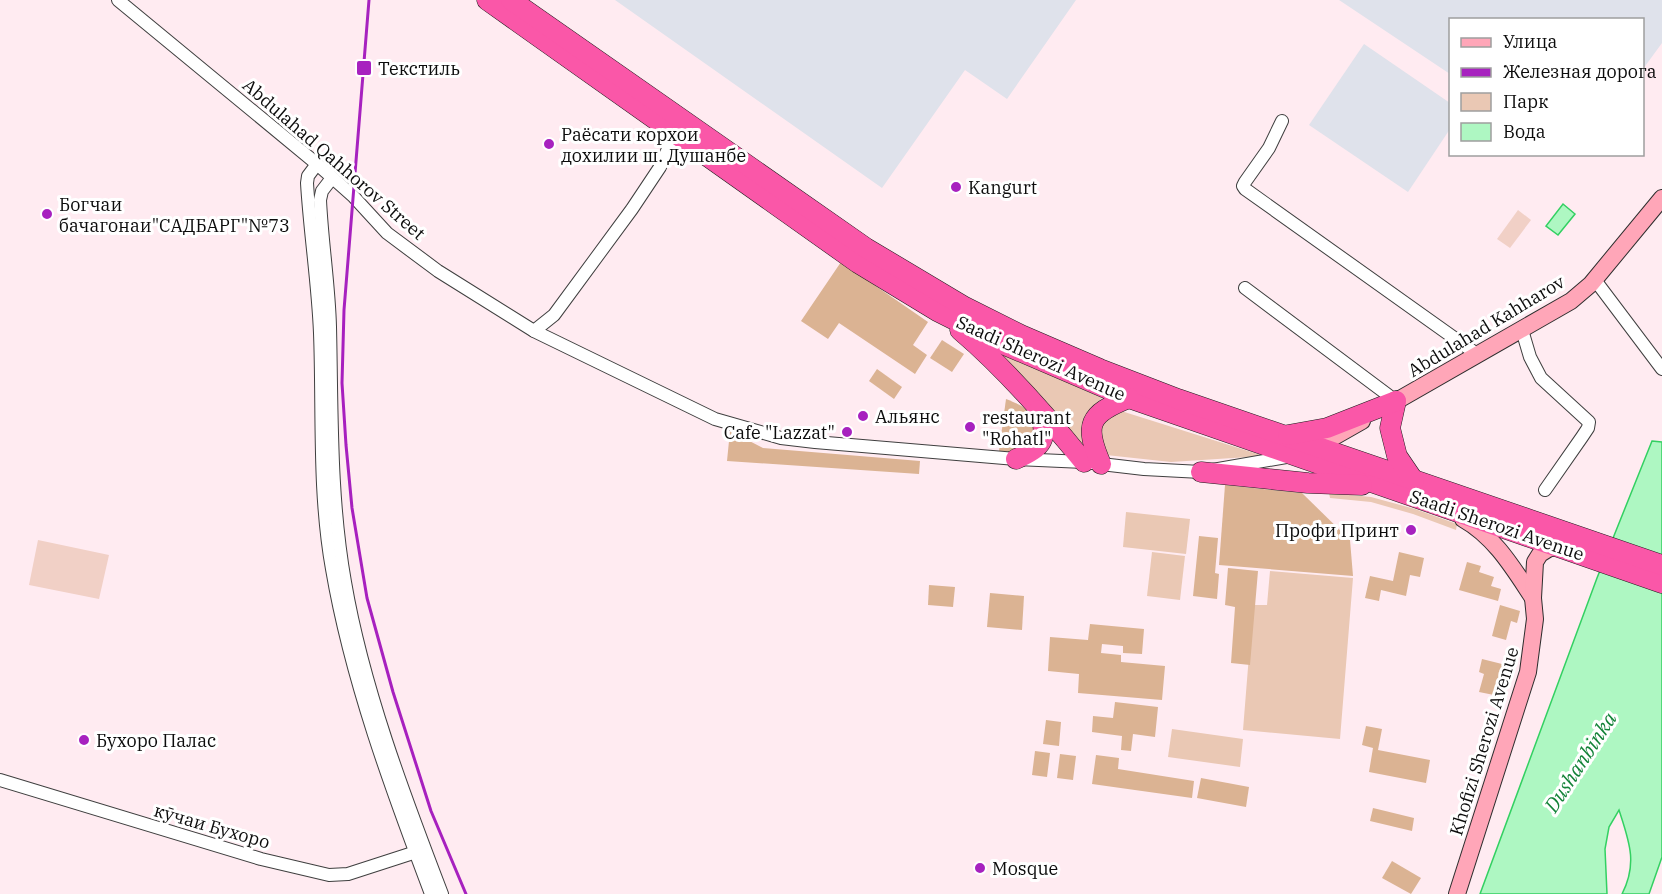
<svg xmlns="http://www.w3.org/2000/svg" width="1662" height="894" font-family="'IBM Plex Serif',serif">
	<rect width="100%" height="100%" fill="#ffebf1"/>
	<g fill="#dfe2eb">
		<path d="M615,0H1076L1007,99L965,70L882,188Z"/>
		<path d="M1339,0H1662V43L1643,69L1642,20H1450V74Z"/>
		<path d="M1364,44L1450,103V129L1408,192L1309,125Z"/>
	</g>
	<g fill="#eac8b4">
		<path d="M988,347L1102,398C1083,415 1077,425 1086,449Z"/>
		<path d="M1118,410L1264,456L1171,462L1106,455L1096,431L1099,422Z"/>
		<path d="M1329,493L1371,497L1415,509L1457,524L1456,530L1413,514L1371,502L1330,498Z"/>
		<path d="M1126,512L1190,519L1186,554L1123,547Z"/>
		<path d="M1152,552L1185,556L1180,600L1147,596Z"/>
		<path d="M1270,571L1353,578L1340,739L1243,730L1253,605H1267Z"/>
		<path d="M1172,729L1243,739L1240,767L1168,757Z"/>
	</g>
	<g fill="#dbb393">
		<path d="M841,262L928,322L913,345L927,355L915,374L839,323L828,339L801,321Z"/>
		<path d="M942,340L964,354L952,372L930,358Z"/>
		<path d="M877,369L902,387L894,399L869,381Z"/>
		<path d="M1006,399C1029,408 1034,412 1037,437L1012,453L999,451Z"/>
		<path d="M730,431L763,448L920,461L919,474L727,461Z"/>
		<path d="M1225,485L1302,493L1350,540L1353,576L1219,565Z"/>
		<path d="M1199,536L1218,538L1215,573L1219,574L1217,599L1193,596Z"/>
		<path d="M1399,552L1424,558L1420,577L1410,575L1406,596L1381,590L1379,601L1365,598L1370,576L1393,581Z"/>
		<path d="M1467,562L1481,566L1479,572L1494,577L1491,586L1501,589L1498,601L1459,590Z"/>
		<path d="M1228,568L1258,571L1250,665L1231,663L1235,607L1225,605Z"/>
		<path d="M929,585L955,587L953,607L928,605Z"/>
		<path d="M990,593L1024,596L1022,630L987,627Z"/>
		<path d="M1500,605L1520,611L1517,623L1511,621L1506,640L1492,636Z"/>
		<path d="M1090,624L1144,629L1142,654L1123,653V646L1102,644L1101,653L1121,655V662L1165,666L1162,700L1078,693L1079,674L1048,671L1050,637L1088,640Z"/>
		<path d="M1482,659L1506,665L1499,696L1479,692L1484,674L1479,672Z"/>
		<path d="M1115,702L1158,707L1155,737L1133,734L1131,751L1121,750L1122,736L1092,732L1093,716L1113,718Z"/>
		<path d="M1046,720L1061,722L1059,746L1043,744Z"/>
		<path d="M1366,726L1382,729L1378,750L1430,760L1426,783L1369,772L1373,748L1362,745Z"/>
		<path d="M1035,751L1050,753L1047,777L1032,775Z"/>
		<path d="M1060,754L1076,756L1073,780L1057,778Z"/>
		<path d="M1096,755L1119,758L1118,769L1194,781L1192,798L1092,784Z"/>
		<path d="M1201,778L1249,787L1246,807L1197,798Z"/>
		<path d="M1373,808L1414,818L1412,831L1370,821Z"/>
		<path d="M1392,861L1421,878L1411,894L1382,878Z"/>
	</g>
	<g fill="#f1d0c6">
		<path d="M1518,210L1531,220L1510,248L1497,239Z"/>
		<path d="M38,540L109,555L99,599L29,585Z"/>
	</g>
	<g fill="#aef7c2" stroke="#33d062" stroke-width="1.5">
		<path d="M1563,204L1575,214L1558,235L1546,226Z"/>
		<path d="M1652,441L1662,442V857L1649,894H1622C1638,863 1629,841 1619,810L1609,827L1605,849L1607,894H1480L1597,578Z"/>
	</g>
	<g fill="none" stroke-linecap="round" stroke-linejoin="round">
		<g stroke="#3f3f3f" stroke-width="14">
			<g id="minor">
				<path d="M118,0L317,164L353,196L387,233L438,271L534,331L715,419L781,438L815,442L1016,459L1084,462L1144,469L1201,472L1292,456"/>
				<path d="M1282,121L1269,148L1245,182L1243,186L1245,189L1478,355"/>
				<path d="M317,164L308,176L307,183C310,233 318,283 320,333C323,411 318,491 332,569C351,680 391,788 431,894"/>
				<path d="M332,178L322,191L320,200C322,243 329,285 330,327C332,412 330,498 345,582C363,687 404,795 442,894"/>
				<path d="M1595,280L1662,369"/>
				<path d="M1245,288L1396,401"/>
				<path d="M1522,330L1530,357L1541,378L1589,422L1588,428L1582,437L1545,490"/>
				<path d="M534,331L554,315L632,209L660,167L675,133"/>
				<path d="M0,780L261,859L329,875L348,874L416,852"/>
			</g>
		</g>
		<g stroke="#2e2e2e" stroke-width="18">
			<g id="secondary">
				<path d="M1386,407L1571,301L1591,284L1662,198"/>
				<path d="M1311,450L1362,421"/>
				<path d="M1463,519C1495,537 1513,568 1533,598"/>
				<path d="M1457,894L1528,672L1535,619L1533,598L1535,562L1540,554L1548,549L1558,546"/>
			</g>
		</g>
		<g stroke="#1d1d1d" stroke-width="21">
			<g id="trunk">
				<path d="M487,0L858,263L937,311L1005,345L1129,398L1662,583"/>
				<path d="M511,0L866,248L965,307L1021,335L1100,369L1178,399L1662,565"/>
				<path d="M960,330C1006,369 1046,415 1084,462"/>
				<path d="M1396,401L1390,428L1397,456L1414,481"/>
				<path d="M1288,435L1327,428L1396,401"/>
				<path d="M1016,459C1043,447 1049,439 1039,410"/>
				<path d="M1101,464C1084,425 1088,414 1129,398"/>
				<path d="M1201,472L1308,483L1362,485"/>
			</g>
		</g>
		<use href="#minor" stroke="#fff" stroke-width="12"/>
		<use href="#secondary" stroke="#ffa6b8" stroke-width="16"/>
		<use href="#trunk" stroke="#fa57a8" stroke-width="20"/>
		<path stroke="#a721bf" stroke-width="3" d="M369,0L344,310L342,383L346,445L352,508L367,598L393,692L431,811L466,894"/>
	</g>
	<g fill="#a721bf" stroke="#fff" stroke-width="2">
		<rect x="356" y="60" width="16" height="16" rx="3"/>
		<circle cx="549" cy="144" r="6"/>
		<circle cx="956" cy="187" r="6"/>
		<circle cx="47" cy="214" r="6"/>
		<circle cx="863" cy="416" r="6"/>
		<circle cx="970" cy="427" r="6"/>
		<circle cx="847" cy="432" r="6"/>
		<circle cx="1411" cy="530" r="6"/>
		<circle cx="84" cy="740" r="6"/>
		<circle cx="980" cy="868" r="6"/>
	</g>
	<g text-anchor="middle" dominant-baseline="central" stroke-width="6" stroke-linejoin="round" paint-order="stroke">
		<g font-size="18" fill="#0c0c0c" stroke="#fff" text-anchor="start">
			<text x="378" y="68">Текстиль</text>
			<text x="561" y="134">Раёсати корхои<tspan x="561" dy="21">дохилии ш. Душанбе</tspan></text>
			<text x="968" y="187">Kangurt</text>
			<text x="59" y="204">Богчаи<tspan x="59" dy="21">бачагонаи"САДБАРГ"№73</tspan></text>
			<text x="875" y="416">Альянс</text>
			<text x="982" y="417">restaurant<tspan x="982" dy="21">"Rohatl"</tspan></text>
			<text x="835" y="432" text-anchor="end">Cafe "Lazzat"</text>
			<text x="1399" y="530" text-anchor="end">Профи Принт</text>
			<text x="96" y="740">Бухоро Палас</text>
			<text x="992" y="868">Mosque</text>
		</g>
		<g font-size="18" fill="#0c0c0c" stroke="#fff">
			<text transform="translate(334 159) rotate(41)">Abdulahad Qahhorov Street</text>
			<text transform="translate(1486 326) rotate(-31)">Abdulahad Kahharov</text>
			<text transform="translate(1041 358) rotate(24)">Saadi Sherozi Avenue</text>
			<text transform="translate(1497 525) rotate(19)">Saadi Sherozi Avenue</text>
			<text transform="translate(1484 741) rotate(-73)">Khofizi Sherozi Avenue</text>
			<text transform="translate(212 826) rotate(16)">кӯчаи Бухоро</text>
		</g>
		<g font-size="20" font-style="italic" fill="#138338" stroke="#fff">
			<text transform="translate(1580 762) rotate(-57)">Dushanbinka</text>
		</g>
	</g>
	<rect x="1449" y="18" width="195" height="138" fill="#ffffff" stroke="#9e9e9e" stroke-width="1.5"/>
	<rect x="1461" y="38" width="30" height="9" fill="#ffa6b8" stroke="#9e9e9e" stroke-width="1.5"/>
	<text x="1503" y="48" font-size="18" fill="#0c0c0c">Улица</text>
	<rect x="1461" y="68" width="30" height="9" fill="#a721bf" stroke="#9e9e9e" stroke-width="1.5"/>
	<text x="1503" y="78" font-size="18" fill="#0c0c0c">Железная дорога</text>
	<rect x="1461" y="93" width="30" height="18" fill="#eac8b4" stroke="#9e9e9e" stroke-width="1.5"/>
	<text x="1503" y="108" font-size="18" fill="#0c0c0c">Парк</text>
	<rect x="1461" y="123" width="30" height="18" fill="#aef7c2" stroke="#9e9e9e" stroke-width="1.5"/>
	<text x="1503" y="138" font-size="18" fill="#0c0c0c">Вода</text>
</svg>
